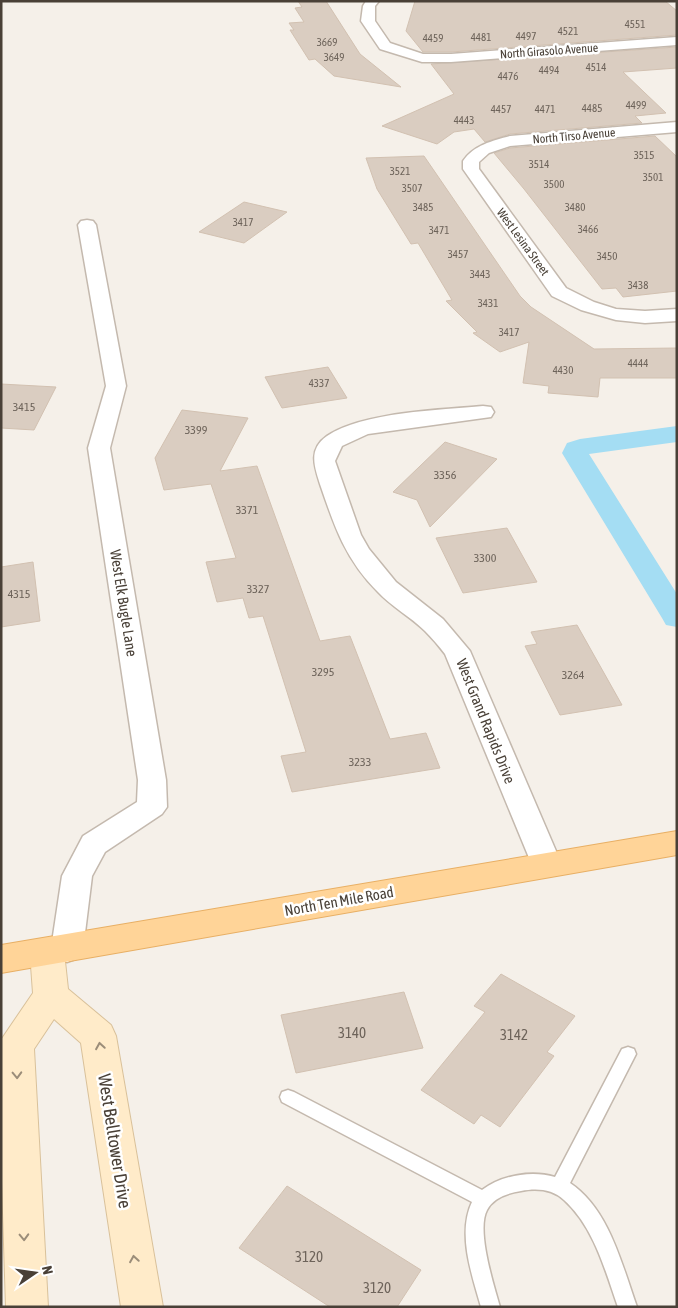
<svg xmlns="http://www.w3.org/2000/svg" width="678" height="1308" font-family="'Asap Condensed',sans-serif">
	<rect width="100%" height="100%" fill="#f5f0e9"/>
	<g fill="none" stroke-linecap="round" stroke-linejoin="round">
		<path fill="#a4ddf3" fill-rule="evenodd" d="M677,426V442L589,454L677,594V627L666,625L662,618L562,453L567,443L580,439Z"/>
	</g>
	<g fill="#dacdc1" stroke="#d2c1b1">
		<path d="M298,1H326L360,54L401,87L334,76L315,59L309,60L290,30H294L289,23L304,22L295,8L302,7Z"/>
		<path d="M415,1H665L677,11V35L451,52H423L406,31Z"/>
		<path d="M677,47V68L623,72L666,113L635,116L642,123L510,134L485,142L474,129L454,132L437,144L382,126L454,94L431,64Z"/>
		<path d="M655,136L677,157V291L623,297L616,288L602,289L524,189L494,153L510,148Z"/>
		<path d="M424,156L520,296L531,307L594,349L677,348V378H600L598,397L548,393L549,386L523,383L529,342L500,352L473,333L477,332L446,301L452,300L418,243L411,244L377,189L366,158Z"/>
		<path d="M244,202L287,212L244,243L199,232Z"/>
		<path d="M328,367L347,398L282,408L265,377Z"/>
		<path d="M1,384L56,387L34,430L1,428Z"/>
		<path d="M182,410L248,418L220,471L257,466L320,641L350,636L390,739L426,733L440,768L292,792L281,756L306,752L263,616L249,618L243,598L217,602L206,562L236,558L211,484L164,490L155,458Z"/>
		<path d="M445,442L497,459L430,527L417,500L393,492Z"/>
		<path d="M507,528L537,582L463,593L436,538Z"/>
		<path d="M33,562L40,621L1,627V567Z"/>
		<path d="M577,625L622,705L560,715L525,646L537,644L531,632Z"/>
		<path d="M501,974L575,1016L547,1052L554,1056L500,1127L481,1115L474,1124L421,1090L485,1012L474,1006Z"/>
		<path d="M404,992L423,1048L296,1073L281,1015Z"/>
		<path d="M287,1186L421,1270L397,1307H330L239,1248Z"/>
	</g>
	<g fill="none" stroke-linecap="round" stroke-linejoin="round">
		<g stroke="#c4b9ae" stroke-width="3">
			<path id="lane" d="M628,1047L634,1049L636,1054L570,1183C609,1209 622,1265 637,1307H618C605,1270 594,1227 564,1200C552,1189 537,1188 521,1191C508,1193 493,1198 487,1210C476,1230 494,1286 500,1307H481C472,1275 457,1234 472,1202L282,1102L280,1097L282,1092L288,1090L294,1092L482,1190C502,1175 532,1170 555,1177L622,1049Z"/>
		</g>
		<g stroke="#c4b9ae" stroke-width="3">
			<g id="street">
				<path d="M366,1H379L375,6V21L390,43L423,54H451L677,37V45L451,62H422L380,49L361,21L363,6Z"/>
				<path d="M677,122V132L510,146L489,153L479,162V169L566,288L594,302L616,309L645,311L677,309V321L645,323L616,320L581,310L552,296L463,169V161C474,145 492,141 510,136Z"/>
				<path d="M87,220L93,221L96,225L126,386L110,448L166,780L167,807L162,814L105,852L92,876L83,949L78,958L67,962L56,958L51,949L62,876L83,836L137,802L138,780L88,448L106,386L78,225L81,221Z"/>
				<path d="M483,406L491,407L494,412L491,417L368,434L342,446L335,461L361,535L369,549L396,582L443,619L470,651L562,865L558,873L547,876L536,873L532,865L445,654C439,646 432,638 425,631C411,617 392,607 378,592C346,560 335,528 321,487C315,468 307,450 327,436C362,412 441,410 483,406Z"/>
			</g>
		</g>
		<g stroke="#d9c19a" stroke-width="2">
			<path id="secondary" d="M47,939L59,942L64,952L68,989L111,1025L116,1036L163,1307H121L81,1043L54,1019L34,1049L48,1307H6L1,1150V1040L33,993L30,952L35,942Z"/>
		</g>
		<g stroke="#e8af64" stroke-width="2">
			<path id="primary" d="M677,831V855L1,973V945Z"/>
		</g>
		<use href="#lane" fill="#fff" fill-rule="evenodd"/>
		<use href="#street" fill="#fff" fill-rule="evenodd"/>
		<use href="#secondary" fill="#ffebc9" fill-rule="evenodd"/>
		<use href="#primary" fill="#ffd498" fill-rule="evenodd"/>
	</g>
	<defs><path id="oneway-chevron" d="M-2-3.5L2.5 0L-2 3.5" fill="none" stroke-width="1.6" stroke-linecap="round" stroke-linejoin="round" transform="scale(1.25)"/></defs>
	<g stroke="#9b8d79">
		<use href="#oneway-chevron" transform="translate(100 1046) rotate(-99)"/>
		<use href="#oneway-chevron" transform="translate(17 1075) rotate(88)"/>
		<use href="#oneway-chevron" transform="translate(24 1237) rotate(88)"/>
		<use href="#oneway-chevron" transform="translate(134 1259) rotate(-99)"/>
	</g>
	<g text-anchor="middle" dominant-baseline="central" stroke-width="5" stroke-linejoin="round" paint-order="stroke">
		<g font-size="11" fill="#6d635a">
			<text x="635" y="24">4551</text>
			<text x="568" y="31">4521</text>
			<text x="526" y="36">4497</text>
			<text x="481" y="37">4481</text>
			<text x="433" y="38">4459</text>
			<text x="327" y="42">3669</text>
			<text x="334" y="57">3649</text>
			<text x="596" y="67">4514</text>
			<text x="549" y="70">4494</text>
			<text x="508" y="76">4476</text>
			<text x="636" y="105">4499</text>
			<text x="592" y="108">4485</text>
			<text x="501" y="109">4457</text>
			<text x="545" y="109">4471</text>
			<text x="464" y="120">4443</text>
			<text x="644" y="155">3515</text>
			<text x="539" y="164">3514</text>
			<text x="400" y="171">3521</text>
			<text x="653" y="177">3501</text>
			<text x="554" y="184">3500</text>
			<text x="412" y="188">3507</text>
			<text x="423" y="207">3485</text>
			<text x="575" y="207">3480</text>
			<text x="243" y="222">3417</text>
			<text x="588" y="229">3466</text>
			<text x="439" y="230">3471</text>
			<text x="458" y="254">3457</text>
			<text x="607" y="256">3450</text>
			<text x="480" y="274">3443</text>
			<text x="638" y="285">3438</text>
			<text x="488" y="303">3431</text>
			<text x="509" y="332">3417</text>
			<text x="638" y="363">4444</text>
			<text x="563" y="370">4430</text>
			<text x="319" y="383">4337</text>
		</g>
		<g font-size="12" fill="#494037" stroke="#fff">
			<text transform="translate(549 51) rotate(-4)">North Girasolo Avenue</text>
			<text transform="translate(574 136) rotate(-5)">North Tirso Avenue</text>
			<text transform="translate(523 242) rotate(54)">West Lesina Street</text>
		</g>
		<g font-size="12" fill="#6d635a">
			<text x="24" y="407">3415</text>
			<text x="196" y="430">3399</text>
			<text x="445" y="475">3356</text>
			<text x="247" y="510">3371</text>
			<text x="485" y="558">3300</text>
			<text x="258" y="589">3327</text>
			<text x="19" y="594">4315</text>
			<text x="323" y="672">3295</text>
			<text x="573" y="675">3264</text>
			<text x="360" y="762">3233</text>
		</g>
		<g font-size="15" fill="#494037" stroke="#fff">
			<text transform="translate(124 603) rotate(81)">West Elk Bugle Lane</text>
			<text transform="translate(486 721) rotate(68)">West Grand Rapids Drive</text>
			<text transform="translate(339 901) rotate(-10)">North Ten Mile Road</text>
		</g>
		<g font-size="15" fill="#6d635a">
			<text x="352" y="1032">3140</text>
			<text x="514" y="1034">3142</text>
			<text x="309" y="1256">3120</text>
			<text x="377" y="1287">3120</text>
		</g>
		<g font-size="18" fill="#494037" stroke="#fff">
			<text transform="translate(115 1141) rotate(81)">West Belltower Drive</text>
		</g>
	</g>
	<rect width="678" height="1308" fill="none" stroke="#494037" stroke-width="5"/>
	<g transform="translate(35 1273) rotate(77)" stroke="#ffffff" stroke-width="4" paint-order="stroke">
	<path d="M0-4L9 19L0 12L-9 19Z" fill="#494037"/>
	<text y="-8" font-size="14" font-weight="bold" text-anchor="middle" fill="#494037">N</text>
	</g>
</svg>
